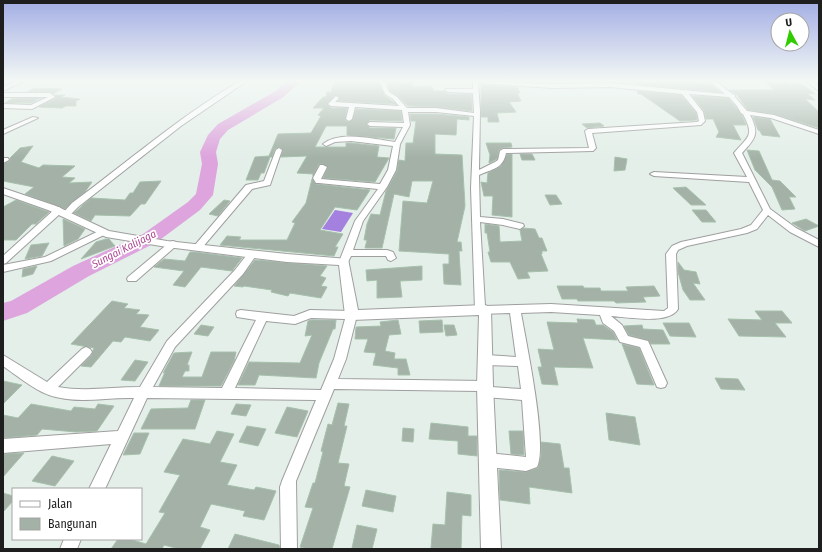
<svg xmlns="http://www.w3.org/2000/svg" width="822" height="552" font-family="'Fira Sans Condensed',sans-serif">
	<rect width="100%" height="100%" fill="#e4efe9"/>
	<path fill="#a581df" d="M335,210L353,213L341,232L322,229Z"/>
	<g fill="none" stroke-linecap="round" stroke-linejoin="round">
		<path fill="#dda4dd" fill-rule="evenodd" d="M288,81H302L282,98L228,130L220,139L216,152L218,164L213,195L200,210L157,242L89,276L27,313L3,321V303L11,301L73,266L143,234L188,202L196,194L202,164L200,152L208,135L218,124L274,92Z"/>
	</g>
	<g fill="#a3b1a6" stroke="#a6c1ac">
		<path d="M335,81H378L384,95L396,104L338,101L340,98L336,95L327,104L331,108H347L345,120L348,122L353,119L356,109L401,111L402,121L370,120L366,124L370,128H396L394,139L347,135V126H326L315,147H346V143H351L379,146L377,157L389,158L375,182L323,178L328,167L323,164H319L313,176V174L297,173L307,156L281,157L283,150L280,147L275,149L272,157H270L264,173H261L258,180H246L255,157L269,156L278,134L311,133L321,116L318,115L324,108H313L323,97H326L327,92H331Z"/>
		<path d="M387,81L412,83L413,87L431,86L434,91H444L448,94H472V111L436,107L408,106L398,96L390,91Z"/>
		<path d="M633,81L670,83L669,81H694L696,83H709L720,92L634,84Z"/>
		<path d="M764,81L802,84L815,94L807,93L815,100L805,99L819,112V128L774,114L748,110L736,94L729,90H775Z"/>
		<path d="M481,85L517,87L520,93H517L521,101L509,102L516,112L497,113L499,122H488V117H481Z"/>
		<path d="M35,88L62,89L53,94L50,92H27Z"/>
		<path d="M637,91L681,95L696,113L697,120L680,121L641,94H638Z"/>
		<path d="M55,95H65L61,97L80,99L76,101V106H66L62,108L39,107L56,98V97Z"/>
		<path d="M692,96L728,98L742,115L746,125H733L741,140L716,137L719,132L713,119H706L704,111Z"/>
		<path d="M13,98H41L31,103H5Z"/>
		<path d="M410,114H436L469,117V120L457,119L456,135L435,134V154L462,155L465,206L457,242H461L462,251H459L461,285L444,284L443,264H449V254L399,251L403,201L427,203L433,181H412L409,197L394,194L382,248H365L367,240H364L367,224L371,214L380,215L386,191L397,171L399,160L405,161L406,143H413L416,121H411Z"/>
		<path d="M753,117L770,119L780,137L762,135L760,131L758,130Z"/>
		<path d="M600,123L604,126L587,128L582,124Z"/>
		<path d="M486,143H511L512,147L503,148L499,150L497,159L489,163L490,155Z"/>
		<path d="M33,146L21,162L39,168L43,165L75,166L62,177L75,178L69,183L92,182L85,192L65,209L25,194L34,187L3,181V164L10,161V158L20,148Z"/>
		<path d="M747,150L759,151L772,180L780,181L796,197H789L795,209L782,210L772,187L755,170Z"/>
		<path d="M507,154H512V217L492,215L493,196H484L481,182L487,183L488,173L501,166Z"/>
		<path d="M520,154H532L535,160H522Z"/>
		<path d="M615,157L627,159L625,170L614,171Z"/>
		<path d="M312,179L316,184L370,190L357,210L335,207L320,230L343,234L335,247H338L334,256L220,245L227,236L241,237L239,240H287L295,223L292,222L306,203Z"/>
		<path d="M161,181L145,204H141L130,216L95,215L91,221L74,213L91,198L125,200L130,193H133L140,182Z"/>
		<path d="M686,187L706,205H691L673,188Z"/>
		<path d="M545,195H556L562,204L550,205Z"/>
		<path d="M16,200L49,212L36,224H32L16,240H3V207Z"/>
		<path d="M224,200L230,201L218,216L209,214Z"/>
		<path d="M692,210H706L716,222H702Z"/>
		<path d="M63,219L85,229L78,239L64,246Z"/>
		<path d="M806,219L819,226L805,231L792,223Z"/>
		<path d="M485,224L499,226L500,242L522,241L520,230L523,228L535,229L539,238H542L547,251H542V254H541L548,271L527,272L530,278L518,279L510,262H491L488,252H490L487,233H485Z"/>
		<path d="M106,239H109L115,246L81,259L96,242Z"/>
		<path d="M49,243L42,256L25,259L31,245Z"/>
		<path d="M190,252H195L242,258L232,271L201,267L185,287L173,285L184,271L154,267L164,259L185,261Z"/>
		<path d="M255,260L327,266L320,276L326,278L321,286L327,287L321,298L290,293L288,296L271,292L272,290L244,286L243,287L234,286Z"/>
		<path d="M678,262L684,270L696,272L700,284L693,283L705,300H690L683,290L678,272Z"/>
		<path d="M37,266L33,274L22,277L23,269Z"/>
		<path d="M422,266V280L400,281L402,297L377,298V280L367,281L366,270Z"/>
		<path d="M557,286H583L584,288H600L601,291H628L626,287L654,286L660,296L643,297L646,302L616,303L614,301H578L577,299H562Z"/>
		<path d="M112,301L128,304L124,308L140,310L136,314L149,315L140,327L159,330L150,341L125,337L121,342L113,341L91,367L81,366L91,356L94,348L71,344Z"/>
		<path d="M755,311H782L792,323H775L786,337L739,336L728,319L762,320Z"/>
		<path d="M577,319L594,320L596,325H603L613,332L617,340L583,338L593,368L554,367L558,385L542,384L538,367H542L538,349L554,350L547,322L578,323Z"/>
		<path d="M311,320H336L335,329H333L319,363L316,378L259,375L255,385H238L249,362L300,363L312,335L305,336L308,321Z"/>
		<path d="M398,320L401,334L389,335L385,351L395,353L394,359H406L410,375H398V368L373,365L376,353L364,352L368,339H355L356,327L381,326L380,322Z"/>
		<path d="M442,320L443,332L420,333L419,321Z"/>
		<path d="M663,323H689L696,337L670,336Z"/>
		<path d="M201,325L214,327L208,336L194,334Z"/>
		<path d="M444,325H454L457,335L446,336Z"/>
		<path d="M642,325L643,329L663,330L670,344H651L648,340L629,335L624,326Z"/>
		<path d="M622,344L639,348L654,385L637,384Z"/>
		<path d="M192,352L187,365H189V371H185L182,377H202L211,352H236L234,361L221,386H159L165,372L163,373L174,353Z"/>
		<path d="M135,360L148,362L135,381L121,380Z"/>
		<path d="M715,378L738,379L745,390L721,389Z"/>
		<path d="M3,381L22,385L3,404Z"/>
		<path d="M191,400H205L195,429H141L151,409L188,408Z"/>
		<path d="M338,403L349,404L344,426H347L338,463L349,464L344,486L350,487L332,549H308L300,547L313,508L305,507L313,483H315L323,452L321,451L328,424L332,425Z"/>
		<path d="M31,404L71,411L74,407L95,409L98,404L114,406L97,431L76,432L42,429L37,435L3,438V415L18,418Z"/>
		<path d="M236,404L251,405L246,416L231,414Z"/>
		<path d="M287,407L308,411L297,437L275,433Z"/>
		<path d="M606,413L635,417L640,445L609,440Z"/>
		<path d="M431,423L468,427V436H477V456L458,454V441L429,439Z"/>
		<path d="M247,426L266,429L258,446L239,442Z"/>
		<path d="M403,428L414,429L413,442L402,441Z"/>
		<path d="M217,431L234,434L220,462L237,465L227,485L254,490L256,487L276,491L264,520L243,516L245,511L211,504L200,527L210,530L200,549H179L164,545L162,549H111L118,539H129L146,544L165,513L159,512L180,475L164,472L183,439L210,444Z"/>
		<path d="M509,431H523L524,455L511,454Z"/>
		<path d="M134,433H149L140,454L123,455Z"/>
		<path d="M541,442L560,444L564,468H569L572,493L529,487L530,504L500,500L499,470L526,472L538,468L541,456Z"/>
		<path d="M24,453L3,477V454Z"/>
		<path d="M52,456L74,461L55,486L32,481Z"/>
		<path d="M366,490L396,496L393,512L362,506Z"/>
		<path d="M447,492L471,495V516L462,515L461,549L431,548L433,524L445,525Z"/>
		<path d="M3,493L13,496V501L3,512Z"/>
		<path d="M357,525L377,529L372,549L352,548Z"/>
		<path d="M235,534L279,545L280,549H228Z"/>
	</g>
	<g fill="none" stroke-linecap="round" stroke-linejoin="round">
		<g stroke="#9f9f9f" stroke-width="2">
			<g id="minor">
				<path d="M17,81L22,82L3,91V87Z"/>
				<path d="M240,81H247L181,126L78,207L69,216H63L62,214L72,203C128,162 180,116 240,81Z"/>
				<path d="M379,81H385L389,92L397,97L407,108H436L474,113L473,93L448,92L445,90L446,89H473V81L552,84L610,83L725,94L709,81H716L732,94L735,95V97L747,111L774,115L819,130V134L771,118L750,115C760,134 755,139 742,153L770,209L796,228L819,240V247L790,232L768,215L757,229L747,233L687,246L678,250L676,254L678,309C669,325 628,317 611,316L622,325L628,336L648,341L667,383L665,387L661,388L657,387L640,347L620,342L614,331L603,323L600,315L551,312L521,313C526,342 548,445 537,467L526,471L488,467L483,465L481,460L483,455L488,453L526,457L522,400L485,397L480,396L479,391L334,389L296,481L297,549H281L280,487L282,481L316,400L147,398L105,489H89L111,444L3,453V439L118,431L134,398C103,397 71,406 42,392C28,385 16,375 3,366V355L47,382L82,349L86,347L90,349L92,352L90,355L58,387C85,392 113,387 140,387L167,341L235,270L249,252L252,251L257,254L243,274L175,347L153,387L222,388L256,320L237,317L236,314L237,311L241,310L294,316L310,310L352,311L356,312L357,315L346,359L338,379L485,381L489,382L491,387L521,389L518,366L486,365L482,363L480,360L482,357L486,355L516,357L510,313L480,314L476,313L475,310L471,188L474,116L436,112H408L410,125L400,144L396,170L387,187L363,221L353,250H387L393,252L396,258L391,261L388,260L386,256H351L347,264L344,265L339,262L355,221L378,189L319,183H316L313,178L320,165H323L327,167L321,179L380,184L388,170L393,146L351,141L335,142L326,146L323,144C339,130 375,139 395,142L403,127L370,126L367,124L370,122L404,123L402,110L355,107L352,119L349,121L346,119L349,107L331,106L328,104L336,96L339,98L335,102L399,106L393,99L385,94ZM478,83L552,88L610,87L682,94L697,112L699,121L697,122L588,129L585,131L589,148L503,149L500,151L498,160L495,162L479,170L480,111ZM689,94L729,97L737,106L741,113L743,114C755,137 748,136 734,153L747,177L654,172L650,174L654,176L749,182L763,210L751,225L741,229L681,242L672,246L666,254L668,308L664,311L551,304L485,306L480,222L503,225L520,229L524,226L523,224L503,219L480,217L479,175C492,169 503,169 506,153L593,151L596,148L592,133L701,125L705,121L703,112ZM311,318L345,319L334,359L321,390L235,388L266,321L295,324Z"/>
				<path d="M806,81H812L819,86V91Z"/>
				<path d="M3,93H50L55,97L32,109L3,108V104L31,105L48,97H3Z"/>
				<path d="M33,117L38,118L3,134V130Z"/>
				<path d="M279,148L282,150L270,185L252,189L201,249H195L193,247L195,245L246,185L264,181L276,150Z"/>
				<path d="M3,158H8L9,160L3,163Z"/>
				<path d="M59,207L63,210L62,212L6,263L3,264V256L56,208Z"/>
				<path d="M103,229L107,232L106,234L51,261L3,272V265L45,257Z"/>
				<path d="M173,241L176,242L178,244L176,246L136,281H128L127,279L128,277L170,242Z"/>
				<path d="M64,539H81L77,549H60Z"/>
			</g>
		</g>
		<g stroke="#9f9f9f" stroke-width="2">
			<path id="tertiary" d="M3,188L56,206L109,231L167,241L287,254L348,259L358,310L485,305L490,307L491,310L493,386L501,549H481L477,386L479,315L352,320L347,318L345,315L339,265L287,262L167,247L106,237L48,210L3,194Z"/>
		</g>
		<use href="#minor" fill="#fff" fill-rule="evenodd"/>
		<use href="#tertiary" fill="#fff" fill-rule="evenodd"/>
	</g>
	<linearGradient id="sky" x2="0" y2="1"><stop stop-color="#a3aee4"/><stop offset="0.51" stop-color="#f3f8f5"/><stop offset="1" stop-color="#f3f8f5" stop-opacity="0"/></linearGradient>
	<rect width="822" height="158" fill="url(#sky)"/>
	<g text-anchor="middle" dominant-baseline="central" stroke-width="3.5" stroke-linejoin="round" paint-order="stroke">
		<g font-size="11" font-style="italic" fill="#ae4a94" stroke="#fff">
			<text transform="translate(124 249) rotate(-27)">Sungai Kalijaga</text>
		</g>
	</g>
	<rect width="822" height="552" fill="none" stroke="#1e1e1e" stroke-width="8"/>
	<rect x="12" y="488" width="130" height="52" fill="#ffffff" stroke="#a5a5a5"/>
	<rect x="20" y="501" width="20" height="6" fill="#ffffff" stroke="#a5a5a5"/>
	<text x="48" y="508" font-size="12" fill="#1e1e1e">Jalan</text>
	<rect x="20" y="518" width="20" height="12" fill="#a3b1a6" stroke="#a5a5a5"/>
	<text x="48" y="528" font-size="12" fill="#1e1e1e">Bangunan</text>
	<g transform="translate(790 32) rotate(353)"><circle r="19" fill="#ffffff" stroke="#a5a5a5"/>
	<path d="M0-3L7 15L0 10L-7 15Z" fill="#30cc00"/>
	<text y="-6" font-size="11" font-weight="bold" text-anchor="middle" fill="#1e1e1e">U</text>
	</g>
</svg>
